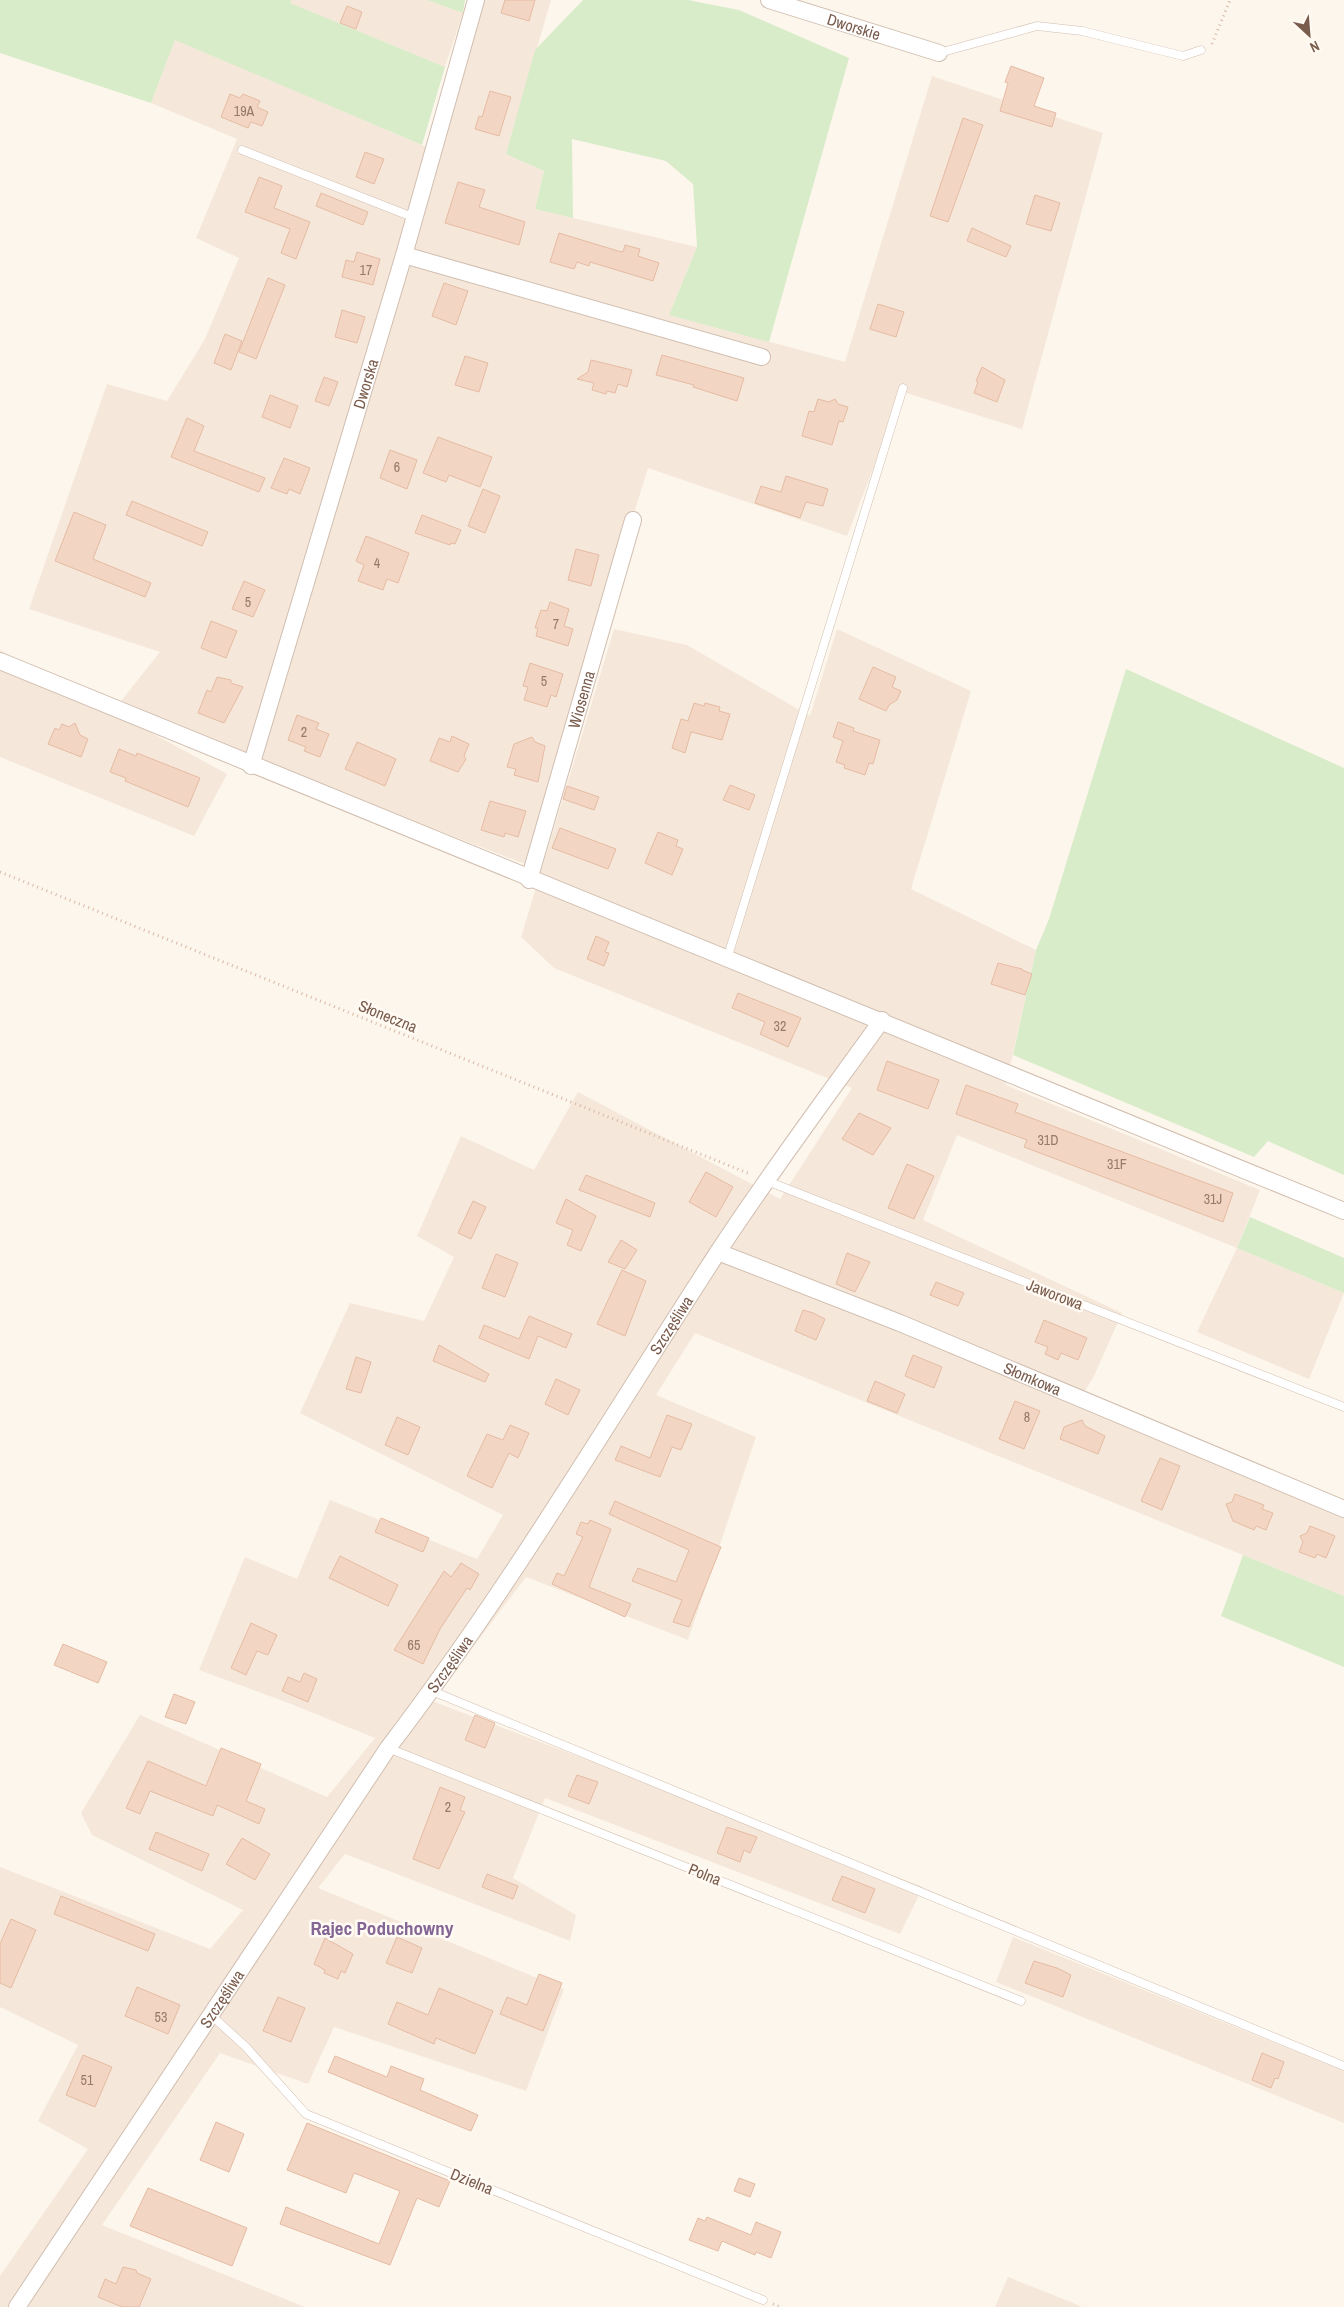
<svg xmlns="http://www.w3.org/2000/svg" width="1344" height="2307" font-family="'Archivo Narrow',sans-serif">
	<rect width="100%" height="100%" fill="#fdf6ec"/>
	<g fill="#f5e8da">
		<path d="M291,0H427L463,13L445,67L289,3Z"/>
		<path d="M484,0H551L506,154L544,171L535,209L697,247L669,315L845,362L932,76L1103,133L1022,429L903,392L847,536L648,468L525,864L117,706L160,652L29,609L107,384L167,401L205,339L239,258L196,238L237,139L151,103L175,39L438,152Z"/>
		<path d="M614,629L687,645L810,716L837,629L971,691L911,889L1036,950L1006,1085L1260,1190L1237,1248L1344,1293L1309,1379L1197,1332L1237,1248L957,1135L923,1220L1122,1313L1094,1376L1077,1404L1344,1516V1596L695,1333L656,1395L756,1437L688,1640L526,1577L432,1701L923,1887L900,1934L545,1798L513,1878L576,1915L570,1941L345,1854L318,1888L564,1989L526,2091L334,2027L308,2084L220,2053L102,2225L305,2307H0V2276L88,2149L38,2121L78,2045L0,2007V1867L210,1949L243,1910L92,1835L81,1813L140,1715L327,1797L375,1738L291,1704L199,1670L245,1557L297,1579L330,1500L477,1559L503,1515L300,1413L350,1303L424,1321L454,1257L417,1236L461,1136L534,1170L578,1092L780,1199L852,1088L554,968L521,937Z"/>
		<path d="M0,650L227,774L194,836L0,757Z"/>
		<path d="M1013,1937L1344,2071V2123L996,1982Z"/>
		<path d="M1008,2277L1073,2303L1082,2307H995Z"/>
	</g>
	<g fill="#d8ecc9">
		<path d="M0,0H291L290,3L445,67L422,145L175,40L151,103L0,53Z"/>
		<path d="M427,0H465L463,13Z"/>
		<path d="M583,0H688L739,10L849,58L769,342L669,315L697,247L693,184L666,161L572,139L573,218L535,209L544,171L506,154L535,50Z"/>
		<path d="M1126,669L1344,768V1175L1268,1141L1254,1157L1013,1055L1036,950L1049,919Z"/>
		<path d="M1250,1217L1344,1258V1293L1237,1248Z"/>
		<path d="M1243,1555L1344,1596V1667L1221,1616Z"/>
	</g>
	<g fill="#f3d5c3" stroke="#e6bba3">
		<path d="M505,0H535L529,21L501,13Z"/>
		<path d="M347,6L362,12L356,29L340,23Z"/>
		<path d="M1011,66L1044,78L1034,106L1056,113L1052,127L1000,111L1008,83L1005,82Z"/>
		<path d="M490,91L511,97L499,136L475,129L479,116L482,117Z"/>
		<path d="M230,94L240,98L243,94L260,101L257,107L268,112L262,126L251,122L248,128L221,117Z"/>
		<path d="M963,118L983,125L948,222L930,216Z"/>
		<path d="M365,152L384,159L374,184L356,177Z"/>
		<path d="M259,177L282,186L274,208L310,222L296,259L281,253L290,229L245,212Z"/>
		<path d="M458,182L485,190L479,207L525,222L519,245L445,223Z"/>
		<path d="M321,193L368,212L363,225L316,206Z"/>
		<path d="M1035,195L1060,203L1051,231L1026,224Z"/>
		<path d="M972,228L1011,246L1006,257L967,241Z"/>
		<path d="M559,233L618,251L623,252L625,245L640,249L638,256L659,263L653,281L590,262L589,266L577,262L574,269L550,262Z"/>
		<path d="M357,252L380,259L373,285L342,277L346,260L354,262Z"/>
		<path d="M268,278L285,285L256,359L239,352Z"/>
		<path d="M444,283L468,291L456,325L432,316Z"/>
		<path d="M878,304L904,312L896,337L870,329Z"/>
		<path d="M342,310L365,317L357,343L335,337Z"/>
		<path d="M225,334L242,341L231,370L214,363Z"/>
		<path d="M662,355L744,378L737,401L693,387L694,385L656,375Z"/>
		<path d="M465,356L488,363L479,392L455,385Z"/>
		<path d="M591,360L632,370L627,387L618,384L615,393L607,391L606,394L592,390L594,383L577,379L588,372Z"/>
		<path d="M982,367L1005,380L997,402L974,393L978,382L976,381Z"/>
		<path d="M324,377L338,382L329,406L315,401Z"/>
		<path d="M270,395L298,406L290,428L262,417Z"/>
		<path d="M818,399L829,402L835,399L838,404L848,407L843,422L839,421L832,445L802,436L809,411L814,412Z"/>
		<path d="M187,418L204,426L194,451L265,478L259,492L171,457Z"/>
		<path d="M438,437L492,457L480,487L449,475L446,482L423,473Z"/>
		<path d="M390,450L417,460L407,489L380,478Z"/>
		<path d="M284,458L310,468L300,494L289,489L287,494L271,488Z"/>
		<path d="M786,476L828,489L823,506L806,502L800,518L755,503L761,486L781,492Z"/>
		<path d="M483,489L500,496L485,533L468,526Z"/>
		<path d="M132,501L208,532L202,546L126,515Z"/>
		<path d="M74,512L106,525L93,559L151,583L145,597L55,561Z"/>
		<path d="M422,515L461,530L455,544L451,543L450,545L415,533Z"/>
		<path d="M366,536L409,553L398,583L387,579L383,590L358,581L364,565L356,561Z"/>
		<path d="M576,549L599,555L591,586L568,580Z"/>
		<path d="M244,581L265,590L253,617L232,609Z"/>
		<path d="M550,602L569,609L564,626L573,629L568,646L536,636L538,628H535L541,610L547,611Z"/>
		<path d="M211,621L237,631L226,658L201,648Z"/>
		<path d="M530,663L563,674L556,697L551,695L547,707L524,700L528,687L523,686Z"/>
		<path d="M873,667L896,677L892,687L901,691L897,700L889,705L886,711L859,699Z"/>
		<path d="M217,677L231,680V683L243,687L224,723L198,713L207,690L211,692Z"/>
		<path d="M694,703L704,706L705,703L720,707L719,711L730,714L722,740L691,732L685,753L672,748L681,719L688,721Z"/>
		<path d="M297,715L319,723L316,729L329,734L320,757L304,751L306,747L288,740Z"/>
		<path d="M838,722L854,728L853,731L880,740L873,764L869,763L865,775L844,768L845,765L836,762L843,741L833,737Z"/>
		<path d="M75,723L80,735L88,739L81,757L48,744L55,728L59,730L62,724L69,727Z"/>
		<path d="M452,736L469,744L464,756L466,759L458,772L430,761L439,738L450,742Z"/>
		<path d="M532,737L535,742L545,746L538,782L514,775L516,769L507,767L514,744Z"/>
		<path d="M357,742L396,759L385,786L345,769Z"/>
		<path d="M119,749L136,756L137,753L200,778L188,807L125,781L126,778L110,772Z"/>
		<path d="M730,785L755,795L749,810L723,800Z"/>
		<path d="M567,786L599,797L594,810L563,799Z"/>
		<path d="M490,801L526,811L518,837L505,833L504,837L481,830Z"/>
		<path d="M560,828L616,849L608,869L552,848Z"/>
		<path d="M658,832L678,840L676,846L683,849L672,875L645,863Z"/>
		<path d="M596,936L609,942L605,952L609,953L604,966L587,959Z"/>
		<path d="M998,963L1022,969V970L1032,974L1025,995L991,984Z"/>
		<path d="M738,993L801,1018L788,1047L760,1034L765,1022L732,1008Z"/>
		<path d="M887,1061L939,1080L928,1109L877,1090Z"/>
		<path d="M966,1085L1018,1104L1015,1112L1233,1193L1223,1222L1024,1147L1027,1140L956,1114Z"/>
		<path d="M859,1113L891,1128L873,1155L842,1139Z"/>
		<path d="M907,1164L934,1176L914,1219L888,1208Z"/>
		<path d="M706,1172L733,1187L716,1217L689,1202Z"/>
		<path d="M586,1175L655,1203L650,1217L579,1190Z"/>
		<path d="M566,1199L596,1216L581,1251L567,1245L573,1230L556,1223Z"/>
		<path d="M473,1201L486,1207L471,1239L458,1233Z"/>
		<path d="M621,1240L637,1250L625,1269L608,1262Z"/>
		<path d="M847,1253L870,1262L855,1292L836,1284Z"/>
		<path d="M496,1254L518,1263L505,1297L482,1288Z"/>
		<path d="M622,1270L646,1281L625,1336L597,1324Z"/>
		<path d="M936,1282L964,1293L958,1306L930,1295Z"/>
		<path d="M803,1310L813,1313L825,1319L816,1340L795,1331Z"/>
		<path d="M529,1316L572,1334L566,1348L538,1336L529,1359L479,1338L484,1325L519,1339Z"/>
		<path d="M1044,1320L1087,1338L1078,1360L1061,1353L1058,1360L1045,1354L1048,1347L1035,1342Z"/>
		<path d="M439,1345L489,1374L485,1382L433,1361Z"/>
		<path d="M913,1355L942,1367L934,1388L905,1376Z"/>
		<path d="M356,1357L371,1362L361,1393L346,1389Z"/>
		<path d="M556,1379L580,1390L568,1415L545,1404Z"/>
		<path d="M875,1381L905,1394L897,1413L867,1401Z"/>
		<path d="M1015,1401L1040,1411L1024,1449L999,1439Z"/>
		<path d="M667,1415L692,1424L681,1450L672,1447L660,1477L615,1460L621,1446L650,1458Z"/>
		<path d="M397,1417L420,1427L408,1455L385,1445Z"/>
		<path d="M1082,1420L1085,1426L1105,1436L1098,1454L1060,1439L1064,1427Z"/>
		<path d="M510,1425L529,1433L518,1458L509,1453L492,1488L467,1476L487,1434L503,1440Z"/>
		<path d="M1160,1458L1180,1466L1162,1510L1141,1501Z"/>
		<path d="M1235,1494L1264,1505L1262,1509L1273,1513L1266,1530L1256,1526L1254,1530L1233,1521L1226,1504L1232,1502Z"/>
		<path d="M615,1501L721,1547L689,1627L673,1622L682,1600L632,1581L638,1568L676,1582L689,1550L609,1514Z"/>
		<path d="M381,1518L429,1538L423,1552L375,1532Z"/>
		<path d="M590,1520L611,1529L589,1587L631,1604L625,1617L552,1584L557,1573L564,1576L583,1537L576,1534L581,1522L588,1524Z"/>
		<path d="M1310,1526L1335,1536L1326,1558L1317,1554L1315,1558L1299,1552L1303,1542L1300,1536L1307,1533Z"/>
		<path d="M340,1556L398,1585L388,1606L329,1578Z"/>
		<path d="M461,1563L479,1574L470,1590L467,1588L440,1629L423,1664L394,1650L444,1571L451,1577Z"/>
		<path d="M251,1623L277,1635L268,1655L257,1651L246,1675L231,1668Z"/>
		<path d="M63,1644L107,1662L98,1683L54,1665Z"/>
		<path d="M304,1673L317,1679L308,1702L282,1691L288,1677L300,1682Z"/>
		<path d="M174,1694L195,1702L186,1724L165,1717Z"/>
		<path d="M475,1715L495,1723L485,1748L465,1740Z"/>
		<path d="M221,1748L261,1764L246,1801L265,1809L259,1824L217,1805L213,1816L150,1791L140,1814L126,1808L148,1761L206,1786Z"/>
		<path d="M577,1775L598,1782L589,1804L568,1796Z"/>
		<path d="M440,1787L465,1797L460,1810L465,1812L439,1869L413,1859Z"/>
		<path d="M727,1827L757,1837L750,1853L744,1850L740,1862L717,1853Z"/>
		<path d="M156,1832L209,1854L202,1871L149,1849Z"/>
		<path d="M242,1838L270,1854L255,1880L226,1864Z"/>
		<path d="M487,1874L518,1886L513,1899L482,1887Z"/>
		<path d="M842,1876L875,1889L865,1913L832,1900Z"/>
		<path d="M61,1896L155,1934L148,1951L54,1914Z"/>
		<path d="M11,1919L36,1930L11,1988L0,1983V1944Z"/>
		<path d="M397,1937L422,1948L412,1973L386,1963Z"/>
		<path d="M325,1938L353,1954L345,1973L341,1971L338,1979L324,1973L325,1970L314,1964Z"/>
		<path d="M1034,1961L1057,1968L1071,1975L1063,1997L1025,1983Z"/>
		<path d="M539,1974L562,1983L543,2031L500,2014L507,1997L527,2005Z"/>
		<path d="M137,1987L180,2005L168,2034L125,2016Z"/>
		<path d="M439,1988L493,2011L475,2054L436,2038L434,2044L388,2024L397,2002L428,2015Z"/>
		<path d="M278,1997L305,2008L291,2042L263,2031Z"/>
		<path d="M1262,2053L1284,2062L1278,2079L1275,2078L1271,2088L1252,2080Z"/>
		<path d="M83,2055L112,2067L95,2107L66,2095Z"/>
		<path d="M335,2056L387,2077L391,2066L424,2079L420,2090L478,2115L471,2131L328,2072Z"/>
		<path d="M216,2122L244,2134L229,2172L200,2160Z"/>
		<path d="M307,2123L450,2181L439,2207L417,2198L390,2265L280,2224L286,2207L379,2244L400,2191L354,2173L346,2193L287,2170Z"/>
		<path d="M739,2178L755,2184L750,2197L734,2191Z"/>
		<path d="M148,2188L247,2228L232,2266L130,2226Z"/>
		<path d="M707,2217L751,2235L756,2222L781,2232L771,2258L756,2252L755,2255L722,2241L718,2251L689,2240L698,2218L705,2221Z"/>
		<path d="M123,2267L136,2270L137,2273L151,2279L139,2307H122L98,2297L105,2279L116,2284Z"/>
	</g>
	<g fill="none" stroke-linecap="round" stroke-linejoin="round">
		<g stroke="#d1beb0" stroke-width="9">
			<g id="lane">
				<path d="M939,53L1037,26L1082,31L1183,56L1201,50"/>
				<path d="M242,150L415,218"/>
				<path d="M727,959L903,388"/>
				<path d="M767,1181L1344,1407"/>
				<path d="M432,1691L1344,2066"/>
				<path d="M388,1748L1021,2001"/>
				<path d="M212,2016L246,2047L306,2114L763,2300"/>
			</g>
		</g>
		<g stroke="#d1beb0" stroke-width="18">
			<g id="street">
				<path id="s1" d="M769,0L939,53"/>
				<path d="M404,255L762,357"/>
				<path d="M0,661L1344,1211"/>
				<path id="s2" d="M251,766L404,255L476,0"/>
				<path id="s3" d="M529,880L633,520"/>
				<path id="s4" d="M718,1252L900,1323L1344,1509"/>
				<path id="s5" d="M17,2307L388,1748C508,1591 609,1420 716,1255C768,1175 826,1098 882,1020"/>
			</g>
		</g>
		<g stroke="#d9b8a5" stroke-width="3" stroke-dasharray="1 4" stroke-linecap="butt">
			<path d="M1212,44L1230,0"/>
			<path d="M0,872L750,1174"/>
			<path d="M773,2304L780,2307"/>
		</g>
		<use href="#lane" stroke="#fff" stroke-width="8"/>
		<use href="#street" stroke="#fff" stroke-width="16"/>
	</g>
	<g text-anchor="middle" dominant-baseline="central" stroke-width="5" stroke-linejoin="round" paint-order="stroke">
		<g font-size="14" fill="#987a6a">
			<text x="244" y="111">19A</text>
			<text x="366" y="270">17</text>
			<text x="397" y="467">6</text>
			<text x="377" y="563">4</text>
			<text x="248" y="602">5</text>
			<text x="556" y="624">7</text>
			<text x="544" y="681">5</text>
			<text x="304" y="732">2</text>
			<text x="780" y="1026">32</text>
			<text x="1048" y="1140">31D</text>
			<text x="1117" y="1164">31F</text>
			<text x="1213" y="1199">31J</text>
			<text x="1027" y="1417">8</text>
			<text x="414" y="1645">65</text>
			<text x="448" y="1807">2</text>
			<text x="161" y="2017">53</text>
			<text x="87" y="2080">51</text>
		</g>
		<g font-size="16" fill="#7a5c4d" stroke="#fffaf3">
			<text stroke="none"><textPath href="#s1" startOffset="89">Dworskie</textPath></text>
			<text stroke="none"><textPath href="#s2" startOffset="399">Dworska</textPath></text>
			<text stroke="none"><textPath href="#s3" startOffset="188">Wiosenna</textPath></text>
			<text transform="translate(388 1016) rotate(22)">Słoneczna</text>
			<text transform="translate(1055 1294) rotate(21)">Jaworowa</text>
			<text stroke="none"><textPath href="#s5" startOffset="1180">Szczęśliwa</textPath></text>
			<text stroke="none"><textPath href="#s4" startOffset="339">Słomkowa</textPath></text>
			<text stroke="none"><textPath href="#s5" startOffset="775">Szczęśliwa</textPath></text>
			<text transform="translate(705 1874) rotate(22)">Polna</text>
			<text stroke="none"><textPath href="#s5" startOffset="370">Szczęśliwa</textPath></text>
			<text transform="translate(472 2181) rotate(22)">Dzielna</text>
		</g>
		<g font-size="19" font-weight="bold" fill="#846695" stroke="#fffaf3">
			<text x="382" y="1928">Rajec Poduchowny</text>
		</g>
	</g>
	<g transform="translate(1309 35) rotate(154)" stroke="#fffaf3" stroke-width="4" paint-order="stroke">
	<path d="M0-4L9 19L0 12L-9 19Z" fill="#7a5c4d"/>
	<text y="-8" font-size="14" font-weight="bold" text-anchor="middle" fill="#7a5c4d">N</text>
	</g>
</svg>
